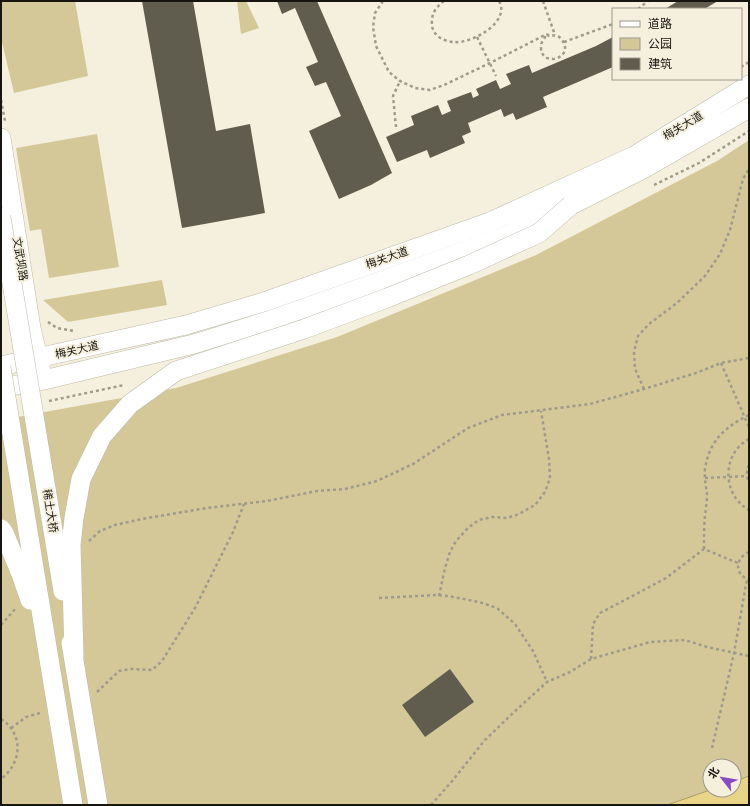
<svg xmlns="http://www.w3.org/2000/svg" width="750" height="806" font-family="'DejaVu Sans','Noto Sans SC',sans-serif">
	<rect width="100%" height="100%" fill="#f5f0de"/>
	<g fill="#d5c898">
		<path d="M1,1H75L88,76L14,93L1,38Z"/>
		<path d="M237,1H246L259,28L241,34Z"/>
		<path d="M97,134L119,267L49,278L41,229L30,231L16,148Z"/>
		<path d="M749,140V776L734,782V766H710V790L667,805H1V420L176,388L337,337L536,255L717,161Z"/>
		<path d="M162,280L167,305L68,322L43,300Z"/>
	</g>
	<path fill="#e8d588" stroke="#a99b64" d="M749,776V805H667L710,790H734V782Z"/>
	<g fill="#615d4e">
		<path d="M142,1H193L216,131L250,124L265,213L182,228Z"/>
		<path d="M277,1H317L392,173L371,185L339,199L309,131L341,116L326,82L315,86L306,67L318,62L295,8L282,14Z"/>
		<path d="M678,1H718L706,8L707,9H665Z"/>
		<path d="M613,37V67L543,97L547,107L516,120L513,113L504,117L501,109L468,123L471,132L462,136L465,143L430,158L427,150L397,162L386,137L414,125L411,116L438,105L442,115L451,111L447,101L471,92L473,98L479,95L476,89L496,80L500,89L511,84L506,74L529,65L532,73L596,46Z"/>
		<path d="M450,669L474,702L425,737L402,705Z"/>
	</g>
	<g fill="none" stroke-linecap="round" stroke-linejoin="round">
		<g stroke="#bdb9a8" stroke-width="20">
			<g id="secondary">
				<path d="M1,138L31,328L41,371"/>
				<path d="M1,366L186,325L264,302L490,222L634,156L749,85"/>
				<path d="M1,388L44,380L194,344L271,320L498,239L571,205L643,169L749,108"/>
			</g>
		</g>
		<g stroke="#9e9a8d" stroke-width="2.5" stroke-dasharray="3 3" stroke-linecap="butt">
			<path d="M383,1L375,13L373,27L376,46L389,72L400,81L415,88L430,90L444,85L490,63L547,34"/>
			<path d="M444,1C436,7 431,14 432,24C432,30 435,34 439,37C443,40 449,42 454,42C472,44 511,22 499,1"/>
			<path d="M543,1L555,35"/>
			<path d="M638,9L648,1"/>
			<path d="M547,34L549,36C554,35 559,35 562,40C575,58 542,68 541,48C540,43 545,38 547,34Z"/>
			<path d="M477,37L496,76"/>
			<path d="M564,42L613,24"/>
			<path d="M741,67L749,62"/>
			<path d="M1,100L5,121"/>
			<path d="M396,127L393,96L400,81"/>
			<path d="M654,185L699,163L749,131"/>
			<path d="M48,322L57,328L74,331"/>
			<path d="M721,363L749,427"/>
			<path d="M644,389L635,369L634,352L638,336L649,324L677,303L705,276L720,254L730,230L743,179L749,169"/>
			<path d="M49,401L124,385"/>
			<path d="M749,439C721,454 722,495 749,510"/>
			<path d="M749,465C746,471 747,477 749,483"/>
			<path d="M705,478L747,476"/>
			<path d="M89,541L100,531L115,525L142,519L207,508L267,501L317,491L345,489L377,481L413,464L468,428L502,415L590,404L644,389L696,373L721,363L749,358"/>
			<path d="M704,549C704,538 704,526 705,515C706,508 707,501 707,494C706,486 704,478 705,469C709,441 725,427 749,415"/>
			<path d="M749,552C735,558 734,574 749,580"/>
			<path d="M439,596L445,568L450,552L456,541L468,528L479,520L492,517L507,518L519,514L535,505L545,492L550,478L549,459L541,411"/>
			<path d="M379,598L436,595L448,596L479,602L497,608L515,624L533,651L547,682"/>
			<path d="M1,625L16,608"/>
			<path d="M591,659L593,624L600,613L625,600L666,578L704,549L738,563"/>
			<path d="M97,692L119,671L131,669L152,670L162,661L195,608L233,532L244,504"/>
			<path d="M1,719C24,734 22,763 1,779"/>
			<path d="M11,728L26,717L40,713"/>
			<path d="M712,748L734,653L747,579"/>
			<path d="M431,805L453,780L484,741L513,713L547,682L570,672L591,659L650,642L685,640L707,647L749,656"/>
		</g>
		<use href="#secondary" stroke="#fff" stroke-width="19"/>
		<g stroke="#bdb9a8" stroke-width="20" stroke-linecap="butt">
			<g id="secondary-bridge">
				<path d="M1,217L63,591"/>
				<path d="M1,367L73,805"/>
				<path d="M1,529L4,533L21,574L30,600"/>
				<path d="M71,643L98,805"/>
				<path d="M74,656L71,545L74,518L81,479L102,436L130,404L176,371L304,329L387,298L469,265L539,233L571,205"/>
			</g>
		</g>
		<use href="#secondary-bridge" stroke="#fff" stroke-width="19"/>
	</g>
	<g text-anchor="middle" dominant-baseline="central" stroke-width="4" stroke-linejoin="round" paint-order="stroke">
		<g font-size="11" fill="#17150f" stroke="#f5f0de">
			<text transform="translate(683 126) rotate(-31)">梅关大道</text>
			<text transform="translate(387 258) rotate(-19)">梅关大道</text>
			<text transform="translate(20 259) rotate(81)">文武坝路</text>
			<text transform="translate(77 350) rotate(-13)">梅关大道</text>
			<text transform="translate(50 511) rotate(81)">稀土大桥</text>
		</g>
	</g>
	<rect width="750" height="806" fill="none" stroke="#17150f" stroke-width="4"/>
	<rect x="612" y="8" width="130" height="72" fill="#f5f0de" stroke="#9c988b"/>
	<rect x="620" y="21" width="20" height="6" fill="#ffffff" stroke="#9c988b"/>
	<text x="648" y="28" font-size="12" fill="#17150f">道路</text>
	<rect x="620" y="38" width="20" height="12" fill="#d5c898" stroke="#9c988b"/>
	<text x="648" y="48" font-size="12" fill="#17150f">公园</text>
	<rect x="620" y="58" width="20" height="12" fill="#615d4e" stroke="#9c988b"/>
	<text x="648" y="68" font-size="12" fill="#17150f">建筑</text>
	<g transform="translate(722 778) rotate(301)"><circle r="19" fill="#f5f0de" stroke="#9c988b"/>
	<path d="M0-3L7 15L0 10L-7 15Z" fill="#894bc0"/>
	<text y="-6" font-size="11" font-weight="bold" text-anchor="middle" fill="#17150f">北</text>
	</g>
</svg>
